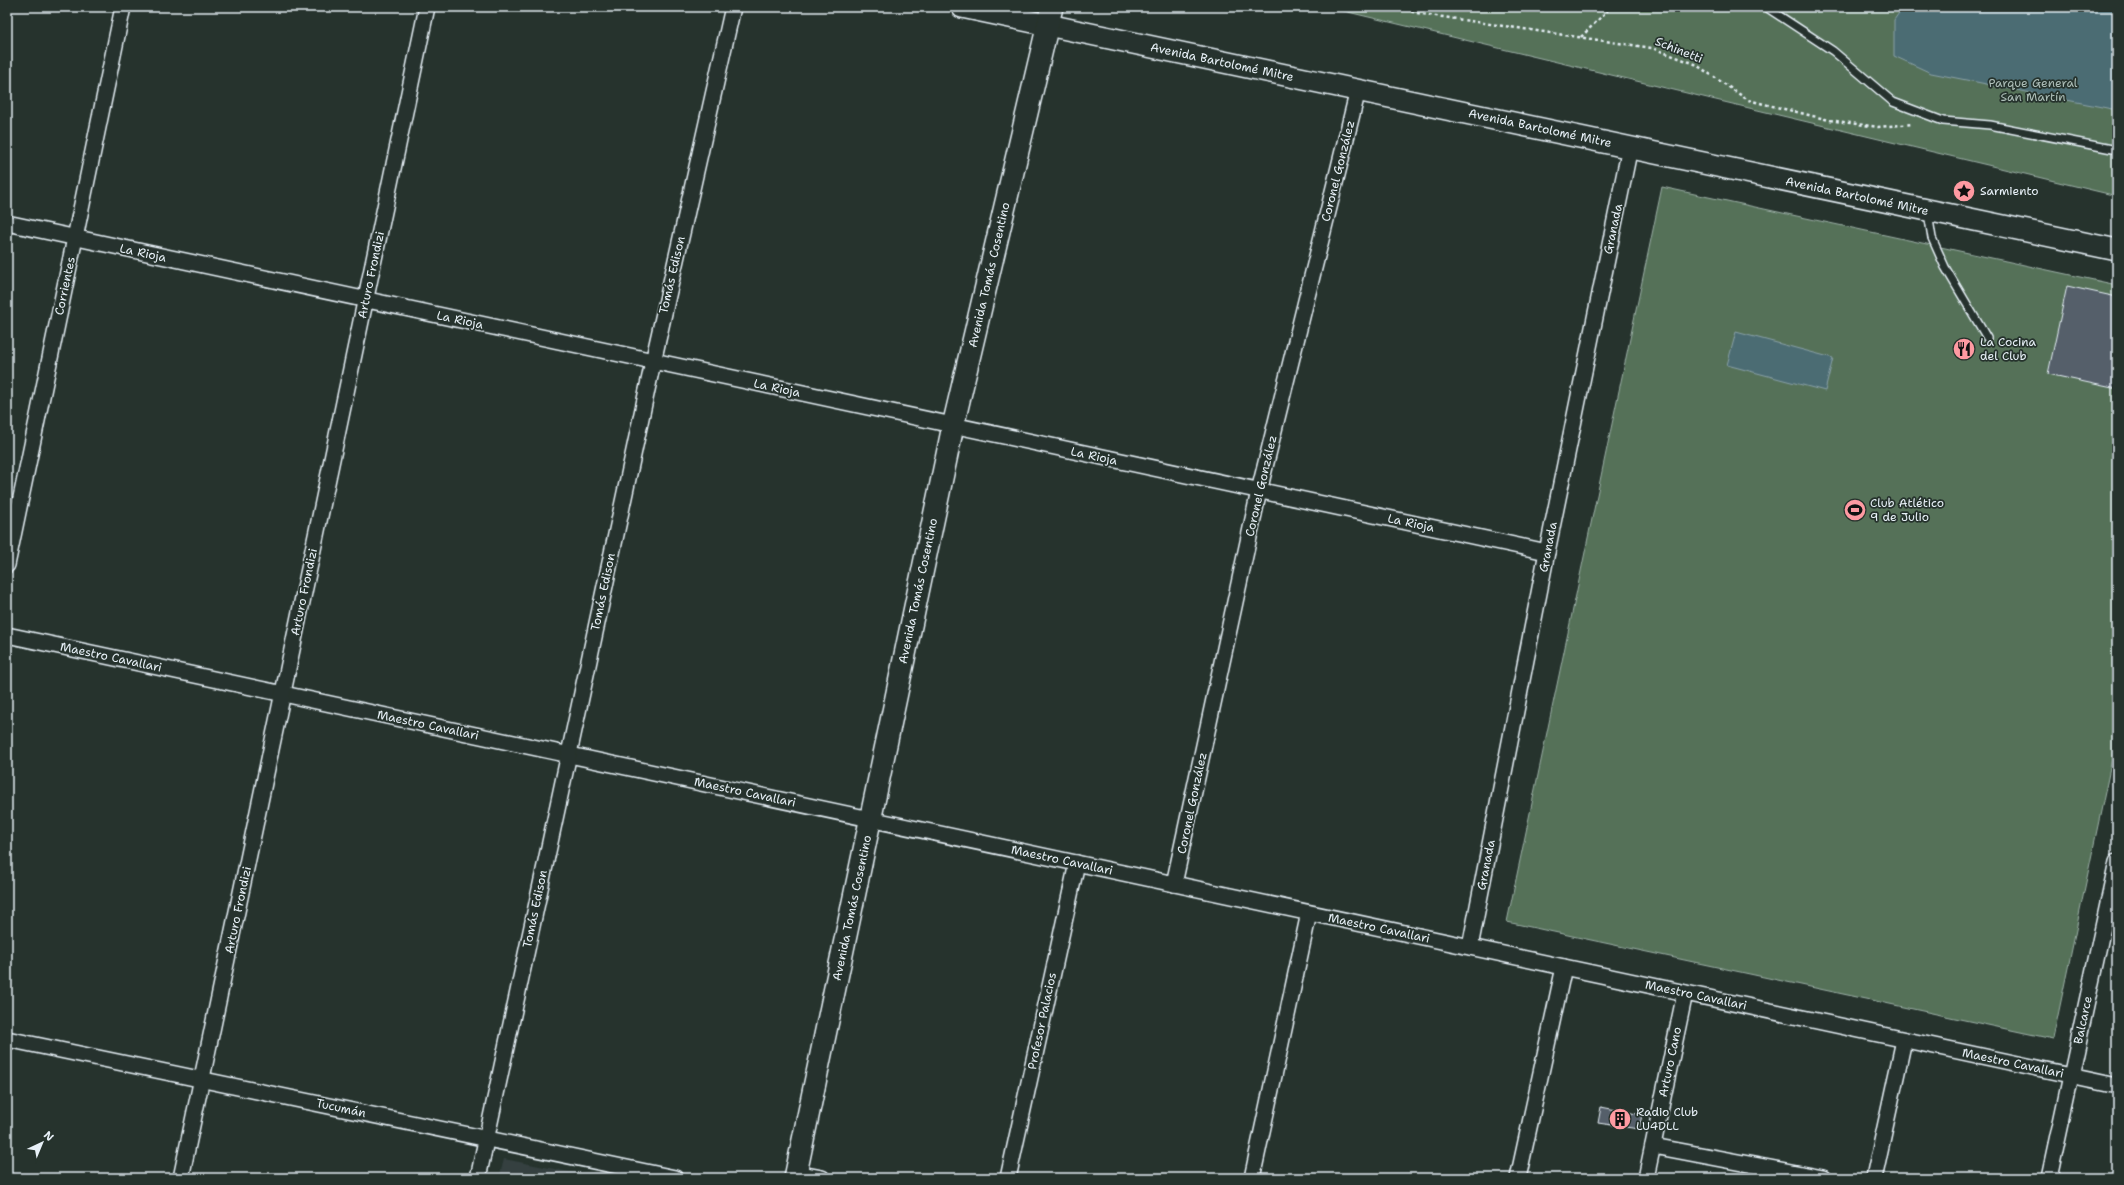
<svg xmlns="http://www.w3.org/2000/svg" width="2124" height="1185" font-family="'Shantell Sans',sans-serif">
	<rect width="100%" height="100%" fill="#26332d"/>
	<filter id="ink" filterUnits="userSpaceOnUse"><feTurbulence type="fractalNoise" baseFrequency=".025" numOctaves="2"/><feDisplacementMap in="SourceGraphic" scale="8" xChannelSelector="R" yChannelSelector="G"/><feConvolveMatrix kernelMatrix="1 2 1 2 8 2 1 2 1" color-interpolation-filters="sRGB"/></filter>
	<g filter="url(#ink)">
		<path fill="#344040" d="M504,1159L600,1178H499Z"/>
		<g fill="#547159" stroke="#9eb1a8">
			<path d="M1327,7H2117V196Z"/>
			<path d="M1662,187L2117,285V735L2053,1039L1507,922Z"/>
		</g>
		<g fill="#4c6c73" stroke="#8aa1a8">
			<path d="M1903,7H2117V110L1931,73L1894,56V20Z"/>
			<path d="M1736,332L1833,358L1825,391L1727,365Z"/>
		</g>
		<g fill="#555e6b" stroke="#e8f1f8">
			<path d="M2067,286L2117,297V389L2048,374Z"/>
			<path d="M1601,1107L1642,1115L1639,1129L1598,1123Z"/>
		</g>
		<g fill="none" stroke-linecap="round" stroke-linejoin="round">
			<g stroke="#e8f1f8" stroke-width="10">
				<g id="lane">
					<path d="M1766,7L1833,51L1893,102L1943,121L1990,125L2117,150"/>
					<path d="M1928,213L1932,238L1945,267L1987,338"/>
				</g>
			</g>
			<g stroke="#e8f1f8" stroke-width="18">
				<g id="street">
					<path d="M7,223L1547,552"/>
					<path d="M7,565L123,7"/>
					<path d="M7,635L2117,1085"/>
					<path d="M1174,884L1259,491L1358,90"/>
					<path d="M1470,947L1547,552L1630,147"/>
					<path d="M7,1039L675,1178"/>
					<path d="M1653,1146L1823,1178"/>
					<path d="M796,1173L822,1178"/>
					<path d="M181,1178L427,7"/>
					<path d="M478,1178L653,362L733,7"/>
					<path d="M1008,1178L1077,863"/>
					<path d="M1252,1178L1309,913"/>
					<path d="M1518,1178L1564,967"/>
					<path d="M1646,1178L1685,993"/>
					<path d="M1874,1178L1904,1040"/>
					<path d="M2049,1178L2117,862"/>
				</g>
			</g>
			<g stroke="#e8f1f8" stroke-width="24">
				<g id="secondary">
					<path d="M962,7L2117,250"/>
					<path d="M795,1178L953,426L1052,7"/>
				</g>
			</g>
			<g stroke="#e8f1f8" stroke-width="2.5" stroke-dasharray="3 3" stroke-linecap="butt">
				<path d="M1400,7L1416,13L1652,48L1695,64L1748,100L1829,120L1878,127L1912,124"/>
				<path d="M1581,37L1611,7"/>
			</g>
			<use href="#lane" stroke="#26332d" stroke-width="7"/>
			<use href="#street" stroke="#26332d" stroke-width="15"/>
			<use href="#secondary" stroke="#26332d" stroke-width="21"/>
		</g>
	</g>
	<defs>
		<g id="sight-disc" transform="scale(1.15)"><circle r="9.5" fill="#ff9aa2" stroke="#26332d"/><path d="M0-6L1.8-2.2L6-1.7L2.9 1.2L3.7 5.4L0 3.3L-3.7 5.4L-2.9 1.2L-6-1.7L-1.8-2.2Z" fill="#111"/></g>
		<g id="restaurant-disc" transform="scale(1.15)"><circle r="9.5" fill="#ff9aa2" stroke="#26332d"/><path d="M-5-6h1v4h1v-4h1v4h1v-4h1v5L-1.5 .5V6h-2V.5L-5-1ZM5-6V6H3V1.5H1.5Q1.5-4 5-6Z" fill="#111"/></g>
		<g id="stadium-disc" transform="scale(1.15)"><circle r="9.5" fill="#ff9aa2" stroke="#26332d"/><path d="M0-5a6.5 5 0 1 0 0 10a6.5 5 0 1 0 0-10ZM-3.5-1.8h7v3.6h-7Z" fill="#111"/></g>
		<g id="building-disc" transform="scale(1.15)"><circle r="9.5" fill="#ff9aa2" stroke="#26332d"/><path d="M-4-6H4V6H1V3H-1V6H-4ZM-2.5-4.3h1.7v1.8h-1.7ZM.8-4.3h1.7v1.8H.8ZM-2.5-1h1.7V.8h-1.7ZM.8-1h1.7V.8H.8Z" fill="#111"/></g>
	</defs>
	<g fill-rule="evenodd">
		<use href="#sight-disc" x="1964" y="191"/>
		<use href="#restaurant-disc" x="1964" y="349"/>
		<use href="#stadium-disc" x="1855" y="510"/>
		<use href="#building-disc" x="1620" y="1119"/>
	</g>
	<g text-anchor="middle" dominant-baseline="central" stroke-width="3.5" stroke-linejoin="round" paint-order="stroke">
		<g font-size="12" fill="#e8f1f8" stroke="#26332d">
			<text transform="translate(1679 50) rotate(22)">Schinetti</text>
			<text transform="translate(1222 62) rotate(12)">Avenida Bartolomé Mitre</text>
			<text transform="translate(1540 128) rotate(12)">Avenida Bartolomé Mitre</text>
			<text transform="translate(1338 171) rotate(-76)">Coronel González</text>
			<text transform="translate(1857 196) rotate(12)">Avenida Bartolomé Mitre</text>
			<text transform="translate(1613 229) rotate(-78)">Granada</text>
			<text transform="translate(143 253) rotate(12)">La Rioja</text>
			<text transform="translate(371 275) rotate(-78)">Arturo Frondizi</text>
			<text transform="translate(672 275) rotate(-77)">Tomás Edison</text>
			<text transform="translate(989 275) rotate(-77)">Avenida Tomás Cosentino</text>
			<text transform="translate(65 286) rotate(-78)">Corrientes</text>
			<text transform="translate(460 320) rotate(12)">La Rioja</text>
			<text transform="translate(777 388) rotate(12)">La Rioja</text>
			<text transform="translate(1094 456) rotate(12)">La Rioja</text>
			<text transform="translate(1261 486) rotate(-77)">Coronel González</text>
			<text transform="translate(1411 523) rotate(12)">La Rioja</text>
			<text transform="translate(1548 547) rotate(-79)">Granada</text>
			<text transform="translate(918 591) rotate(-78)">Avenida Tomás Cosentino</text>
			<text transform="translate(304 592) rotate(-78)">Arturo Frondizi</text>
			<text transform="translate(603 592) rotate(-78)">Tomás Edison</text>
			<text transform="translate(111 657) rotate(12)">Maestro Cavallari</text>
			<text transform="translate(428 725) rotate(12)">Maestro Cavallari</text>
			<text transform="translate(745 792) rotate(12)">Maestro Cavallari</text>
			<text transform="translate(1192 803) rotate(-78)">Coronel González</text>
			<text transform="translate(1062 860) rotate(12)">Maestro Cavallari</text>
			<text transform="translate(1486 865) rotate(-79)">Granada</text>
			<text transform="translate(852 908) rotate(-78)">Avenida Tomás Cosentino</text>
			<text transform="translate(535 909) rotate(-78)">Tomás Edison</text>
			<text transform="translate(238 910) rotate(-78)">Arturo Frondizi</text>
			<text transform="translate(1379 928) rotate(12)">Maestro Cavallari</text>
			<text transform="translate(1696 995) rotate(12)">Maestro Cavallari</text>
			<text transform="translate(2083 1020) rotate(-78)">Balcarce</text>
			<text transform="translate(1042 1021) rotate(-78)">Profesor Palacios</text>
			<text transform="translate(1670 1062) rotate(-78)">Arturo Cano</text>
			<text transform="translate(2013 1063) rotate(12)">Maestro Cavallari</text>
			<text transform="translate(341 1108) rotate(12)">Tucumán</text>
		</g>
		<g font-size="12" fill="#adbeb8" stroke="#26332d">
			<text x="2033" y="83">Parque General<tspan x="2033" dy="14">San Martín</tspan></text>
		</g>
		<g font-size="12" fill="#e8f1f8" stroke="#26332d" text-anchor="start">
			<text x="1980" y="191">Sarmiento</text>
			<text x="1980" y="342">La Cocina<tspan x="1980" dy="14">del Club</tspan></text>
			<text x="1870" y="503">Club Atlético<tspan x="1870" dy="14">9 de Julio</tspan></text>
			<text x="1636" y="1112">Radio Club<tspan x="1636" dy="14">LU4DLL</tspan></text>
		</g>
	</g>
	<rect width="2124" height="1185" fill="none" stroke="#26332d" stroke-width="24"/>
	<rect x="12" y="12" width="2100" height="1161" fill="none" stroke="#e8f1f8" stroke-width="1.5" filter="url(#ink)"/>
	<g transform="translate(42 1143) rotate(44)" stroke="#26332d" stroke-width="3" paint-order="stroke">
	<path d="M0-3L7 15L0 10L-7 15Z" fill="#e8f1f8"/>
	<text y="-6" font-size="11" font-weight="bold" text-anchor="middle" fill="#e8f1f8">N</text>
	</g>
</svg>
